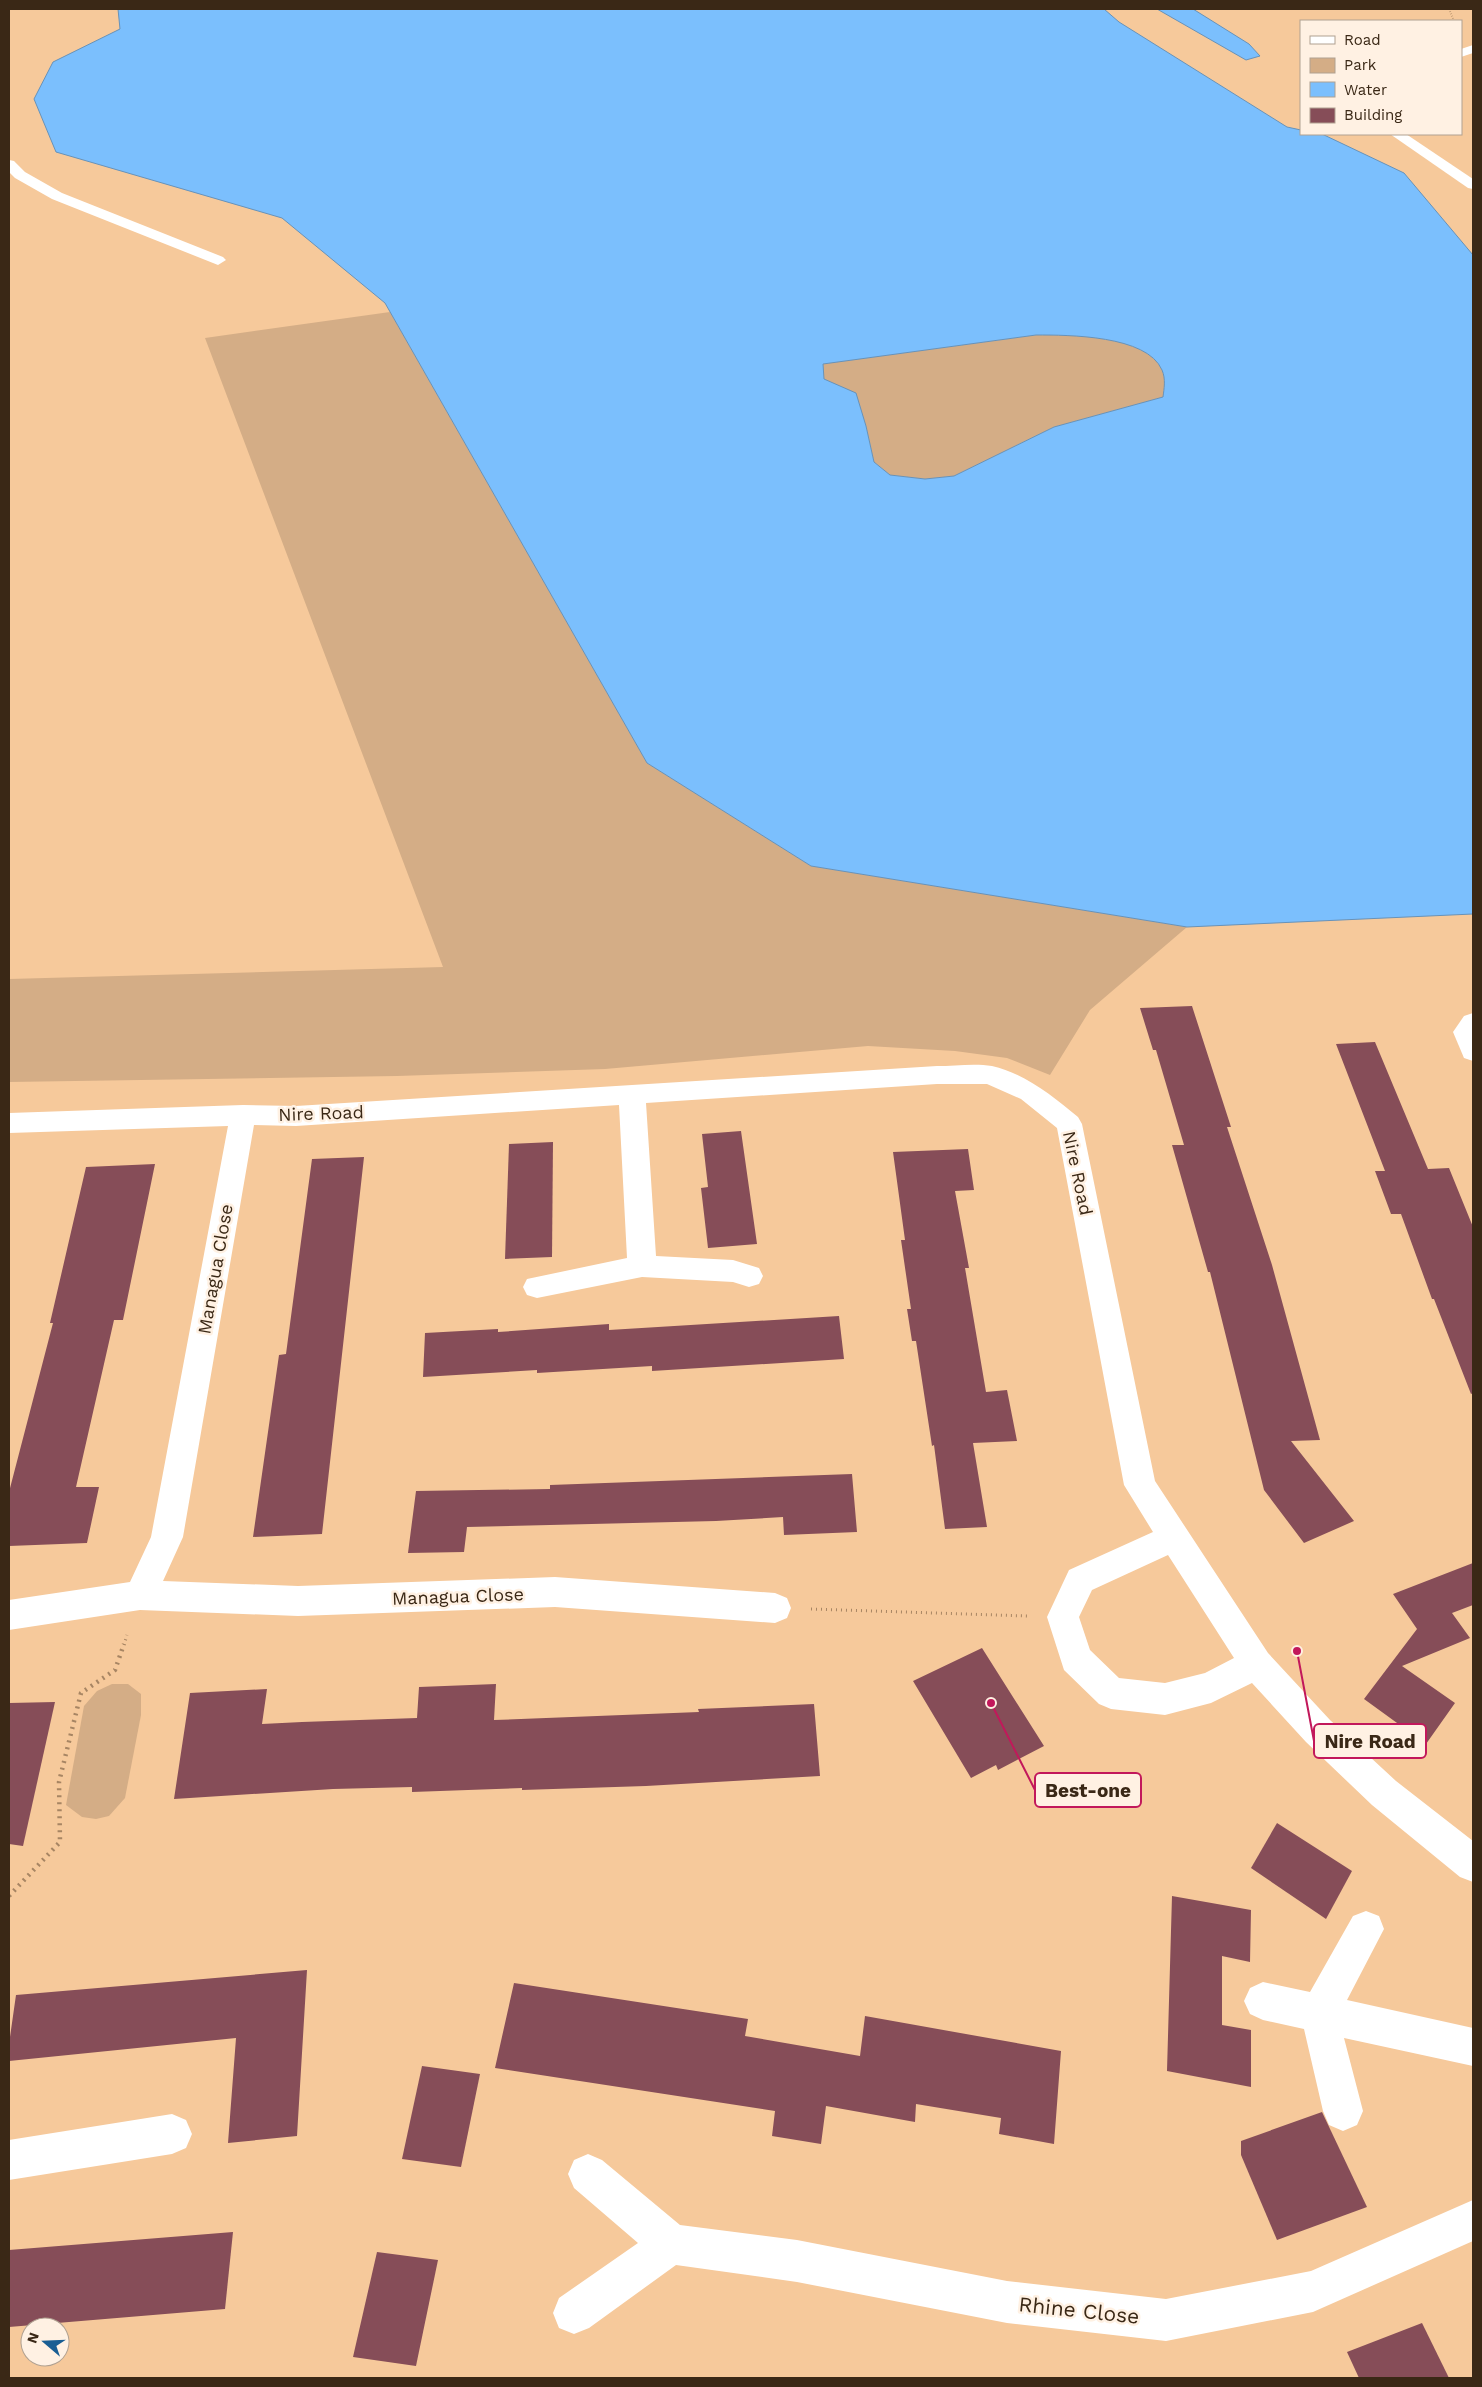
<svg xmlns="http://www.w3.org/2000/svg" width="1482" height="2387" font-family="'Work Sans',sans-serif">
	<rect width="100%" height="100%" fill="#f6c99b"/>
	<g fill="#d4ad86">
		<path d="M390,312L647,763L811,866L1187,927L1090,1010L1050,1075L1007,1058L955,1051L868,1046L605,1069L397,1076L9,1082V979L443,967L205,338Z"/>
		<path d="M1036,335C1068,335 1147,335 1162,370C1166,379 1164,389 1163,397L1054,427L954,476L925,479L890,475L874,462L866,426L824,379L822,364Z"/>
		<path d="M112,1684H128L141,1694V1715L125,1798L109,1816L96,1819L82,1817L66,1805L84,1706L97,1691Z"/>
	</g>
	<g fill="#7bbffd" stroke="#6892b8" fill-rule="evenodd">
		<path d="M118,9H1104L1119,22L1287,127L1301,130V134H1322L1404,173L1473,255V914L1187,927L811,866L647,763L385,303L282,218L56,152L34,99L53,62L120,29ZM1036,335C1068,335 1147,335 1162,370C1166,379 1164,389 1163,397L1054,427L954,476L925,479L890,475L874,462L866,426L856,393L824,379L823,364Z"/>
		<path d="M1157,9H1193L1249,44L1260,56L1246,60Z"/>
	</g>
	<g fill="#864d58">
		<path d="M1192,1006L1231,1127H1227L1272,1265L1320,1440L1291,1441L1354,1521L1304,1543L1264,1490L1210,1272H1208L1172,1145H1184L1156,1050H1153L1140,1008Z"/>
		<path d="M1375,1042L1428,1169L1449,1168L1473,1227V1393L1471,1394L1434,1299H1432L1401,1214H1391L1375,1171H1385L1336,1044Z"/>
		<path d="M741,1131L757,1244L708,1248L701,1188L708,1187L702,1134Z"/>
		<path d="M553,1142L552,1257L505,1259L509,1144Z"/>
		<path d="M968,1149L974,1190L955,1191L969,1268H965L986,1392L1007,1390L1017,1441L973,1443L987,1527L945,1529L934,1445L932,1446L916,1341H912L907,1309H911L901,1240H905L893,1152Z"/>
		<path d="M364,1157L322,1534L253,1537L279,1355L286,1354L312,1159Z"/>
		<path d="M155,1164L123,1320H114L76,1487H99L87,1543L9,1546V1492L53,1323H50L86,1167Z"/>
		<path d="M839,1316L844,1359L652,1371V1366L537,1373V1370L423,1377L425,1333L498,1329V1332L609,1324V1330Z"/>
		<path d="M852,1474L857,1532L784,1535L783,1517L716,1521L467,1527L464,1552L408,1553L416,1491L550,1489V1485Z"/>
		<path d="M1473,1563V1605L1452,1613L1470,1638L1402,1666L1455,1703L1426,1744L1364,1699L1417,1629L1393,1594Z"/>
		<path d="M982,1648L1044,1746L998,1770L996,1765L971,1778L913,1681Z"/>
		<path d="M496,1684L494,1720L699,1712L698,1709L814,1704L820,1776L646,1786L522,1790V1788L412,1792V1787L333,1789L174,1799L190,1693L267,1689L262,1724L302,1722L417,1718L419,1687Z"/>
		<path d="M55,1702L23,1846L9,1844V1703Z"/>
		<path d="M1277,1823L1352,1871L1326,1919L1251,1868Z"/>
		<path d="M1172,1896L1251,1910L1250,1962L1222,1956V2025L1251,2030V2087L1167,2071Z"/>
		<path d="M307,1970L297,2136L228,2143L236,2038L9,2061V2044L16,1995Z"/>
		<path d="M514,1983L748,2019L745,2036L860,2056L865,2016L1061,2051L1054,2144L999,2134L1001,2118L916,2104L915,2122L826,2106L821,2144L772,2136L775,2111L495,2068Z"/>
		<path d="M422,2066L480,2074L461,2167L402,2159Z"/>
		<path d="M1322,2112L1367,2207L1277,2240L1241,2155V2141Z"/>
		<path d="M233,2232L225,2309L9,2327V2250Z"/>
		<path d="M377,2252L438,2260L416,2366L353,2357Z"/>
		<path d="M1422,2323L1449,2378H1359L1347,2352Z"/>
	</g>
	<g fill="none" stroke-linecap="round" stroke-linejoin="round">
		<path stroke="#a78563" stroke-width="2" stroke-dasharray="0.5 2" stroke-linecap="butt" d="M1449,9L1454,21"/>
		<g stroke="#a78563" stroke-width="3" stroke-dasharray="1 4" stroke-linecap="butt">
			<path d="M811,1609L1027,1616"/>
			<path d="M124,1645L127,1635"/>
		</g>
		<path stroke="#a78563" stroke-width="4.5" stroke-dasharray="2 5" stroke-linecap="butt" d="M9,1896L60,1842L59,1782L81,1693L115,1670L124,1644"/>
		<g fill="#fff" fill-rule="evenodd">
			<path d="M1473,45V53L1461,57V49Z"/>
			<path d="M1390,134H1406L1473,179V189L1468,188Z"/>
			<path d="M9,160L14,161L25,172L62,193L223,257L226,260L218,265L213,263L52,199L15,178L9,172Z"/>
			<path d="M1473,1013V1061L1464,1058L1453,1032L1464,1016Z"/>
			<path d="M937,1066C954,1066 975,1063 992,1066C1026,1074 1052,1096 1078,1117L1082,1124L1155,1481L1268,1653L1330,1720L1396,1781L1473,1841V1882L1460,1877L1372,1805L1306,1742L1252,1683L1211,1703L1165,1715L1111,1709L1099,1704L1064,1670L1047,1617L1069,1570L1153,1532L1124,1485L1057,1128L1021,1099L987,1084H937L646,1103L656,1256L733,1260L759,1268L763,1276L759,1284L749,1287L733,1282L642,1277L537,1298L527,1295L523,1287L527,1279L627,1258L619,1105L296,1126L254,1125L183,1537L163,1581L298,1586L555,1577L775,1593L787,1598L791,1608L787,1618L775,1623L555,1607L298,1616L140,1610L9,1630V1600L130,1582L151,1537L228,1126L9,1133V1113L243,1105L296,1106ZM1168,1555L1234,1658L1205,1673L1165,1683L1119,1678L1090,1650L1079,1617L1092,1590Z"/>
			<path d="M1366,1911L1379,1916L1384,1929L1347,2000L1473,2028V2066L1344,2038L1363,2111L1357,2125L1343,2131L1329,2125L1323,2111L1304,2029L1263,2020L1250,2014L1244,2001L1250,1988L1263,1982L1310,1992L1353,1916Z"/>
			<path d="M172,2114L186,2120L192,2134L186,2148L172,2154L9,2180V2140Z"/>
			<path d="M588,2154L602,2160L680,2225L797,2240L1007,2281L1166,2299L1311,2271L1473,2200V2241L1313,2312L1166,2341L1007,2323L797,2282L676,2265L589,2328L574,2334L559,2328L553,2313L559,2298L638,2243L574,2188L568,2174L574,2160Z"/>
		</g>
	</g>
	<g text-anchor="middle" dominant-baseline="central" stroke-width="5" stroke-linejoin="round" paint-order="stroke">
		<g font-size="18" fill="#3a2816" stroke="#fff1e3">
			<text transform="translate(321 1113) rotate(-2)">Nire Road</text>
			<text transform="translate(1078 1173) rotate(78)">Nire Road</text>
			<text transform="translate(215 1269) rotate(-80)">Managua Close</text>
			<text transform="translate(458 1596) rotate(-2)">Managua Close</text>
		</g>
		<g font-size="21" fill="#3a2816" stroke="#fff1e3">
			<text transform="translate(1079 2310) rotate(6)">Rhine Close</text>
		</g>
	</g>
	<path fill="none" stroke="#c2185b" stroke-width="2" d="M1297 1651L1314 1741M991 1703L1035 1790"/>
	<g fill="#c2185b" stroke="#fff1e3" stroke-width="2">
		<circle cx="1297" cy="1651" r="5"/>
		<circle cx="991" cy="1703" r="5"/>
	</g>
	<g fill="#fff1e3" stroke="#c2185b" stroke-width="2">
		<rect x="1314" y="1724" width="112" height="34" rx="5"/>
		<rect x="1035" y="1773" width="106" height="34" rx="5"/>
	</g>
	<g font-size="19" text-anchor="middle" font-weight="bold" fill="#3a2816">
		<text x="1370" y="1748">Nire Road</text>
		<text x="1088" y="1797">Best-one</text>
	</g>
	<rect width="1482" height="2387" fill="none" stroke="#3a2816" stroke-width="20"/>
	<rect x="1300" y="20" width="162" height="115" fill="#fff1e3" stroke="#b0a191"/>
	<rect x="1310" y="36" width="25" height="8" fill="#ffffff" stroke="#b0a191"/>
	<text x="1344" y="45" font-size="15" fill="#3a2816">Road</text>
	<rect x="1310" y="58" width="25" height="15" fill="#d4ad86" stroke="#b0a191"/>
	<text x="1344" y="70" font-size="15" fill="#3a2816">Park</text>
	<rect x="1310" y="82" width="25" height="15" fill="#7bbffd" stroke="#b0a191"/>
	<text x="1344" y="95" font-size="15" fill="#3a2816">Water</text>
	<rect x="1310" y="108" width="25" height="15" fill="#864d58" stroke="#b0a191"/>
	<text x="1344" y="120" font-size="15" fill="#3a2816">Building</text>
	<g transform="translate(45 2342) rotate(289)"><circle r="24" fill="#fff1e3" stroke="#b0a191"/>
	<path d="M0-4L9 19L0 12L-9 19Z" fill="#1a5e93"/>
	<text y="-8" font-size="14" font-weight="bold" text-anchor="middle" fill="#3a2816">N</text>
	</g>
</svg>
